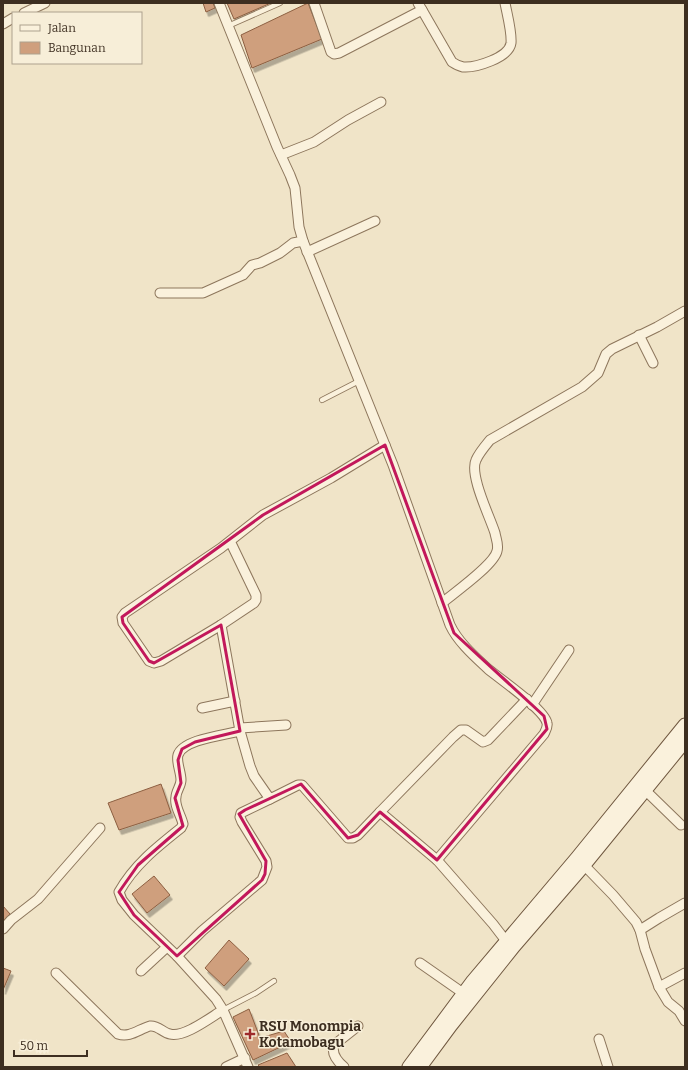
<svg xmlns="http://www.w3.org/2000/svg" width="688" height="1070" font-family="Bitter,serif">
	<defs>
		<filter id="shadow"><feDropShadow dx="2.5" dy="4.5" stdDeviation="0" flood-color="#0004"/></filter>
	</defs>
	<rect width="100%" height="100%" fill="#f0e4c8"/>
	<g fill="#cf9f7d" stroke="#8d5f41" filter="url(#shadow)">
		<path d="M203,3H213L215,8L206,12Z"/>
		<path d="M227,3H271L234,19Z"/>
		<path d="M308,3L322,39L252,68L241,35Z"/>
		<path d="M161,784L171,813L119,830L108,803Z"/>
		<path d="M154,876L170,895L147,913L132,894Z"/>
		<path d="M3,906L10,914L3,921Z"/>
		<path d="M229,940L249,959L224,986L205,968Z"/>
		<path d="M3,968L11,971L3,990Z"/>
		<path d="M249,1009L260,1038L284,1031L291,1042L253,1060L233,1017Z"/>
		<path d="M287,1053L296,1067H260L258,1065Z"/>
	</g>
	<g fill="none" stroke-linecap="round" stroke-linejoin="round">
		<g stroke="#8d765c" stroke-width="6">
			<g id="service">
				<path d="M228,26L280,3"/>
				<path d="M322,400L359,381"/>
				<path d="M223,1010L256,993L274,981"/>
			</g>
		</g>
		<g stroke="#8d765c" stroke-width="11">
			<g id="minor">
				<path d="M219,3L277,147L290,175L295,188L299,227L303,241L393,465L450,625C458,642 474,656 488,669C500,679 544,709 547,723C548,727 546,730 544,734L437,860L493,924L506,941L512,944"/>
				<path d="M314,3L331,52L334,54L339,53L422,10"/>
				<path d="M418,3L452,62C455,64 458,66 463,67C475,68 509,58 511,43C512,32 507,14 505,3"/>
				<path d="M24,13L45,3"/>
				<path d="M3,24L13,18"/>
				<path d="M281,155L314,142L348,120L381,102"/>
				<path d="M307,252L375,221"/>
				<path d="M160,293H203L243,275L252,265L260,263L280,253L293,243L303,241"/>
				<path d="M639,335L653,363"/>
				<path d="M230,541L256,595V600L254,603L221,625L161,661L154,663L149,661L123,623L122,617L125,613L221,548L263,515L331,478L385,445"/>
				<path d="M442,603C454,593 494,565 497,551C499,545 496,539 495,533C490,517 469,475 476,460C479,453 485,446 490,440L582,387L598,373L606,354L612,349L657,327L685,311"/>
				<path d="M221,625L240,731L250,766L254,776L270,799L298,785H302L348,838H353L358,835L380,812L437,860"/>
				<path d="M532,705L569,650"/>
				<path d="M202,708L235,701"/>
				<path d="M240,728L286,725"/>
				<path d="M240,731C226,735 183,739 178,755C176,762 181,772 181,780C181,786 176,791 176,797C174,806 181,815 183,824L181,828C157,847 134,865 119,892L122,900L134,915L177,956L216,999L223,1010L248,1067"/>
				<path d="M645,790L681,825"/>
				<path d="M380,812L453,737L461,730H466L483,742L488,740L527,699"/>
				<path d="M581,862L613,895L636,922L640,930L645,949L659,987L668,1002L679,1011L685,1021"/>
				<path d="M3,929L11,920L38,899L100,828"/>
				<path d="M640,930L659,918L685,903"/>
				<path d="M177,956L202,931L262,880L267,867L266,861L242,822L240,817L241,813L270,799"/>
				<path d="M420,963L463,993"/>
				<path d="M141,971L167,947"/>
				<path d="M56,973L118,1034C130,1038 139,1029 150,1026C158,1025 163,1033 170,1034C184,1038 211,1017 223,1010"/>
				<path d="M659,987L685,973"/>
				<path d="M599,1039L608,1067"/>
				<path d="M226,1067L245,1058"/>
				<path d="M344,1067C337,1061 331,1054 334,1045L358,1026"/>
			</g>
		</g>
		<g stroke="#6f573f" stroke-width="15">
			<g id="secondary">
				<path d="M409,1067L473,981L577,858L685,725"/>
				<path d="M420,1067L451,1025L514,946L584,865L685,741"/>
			</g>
		</g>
		<use href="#service" stroke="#faf1dc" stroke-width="4.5"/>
		<use href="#minor" stroke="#faf1dc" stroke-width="9"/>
		<use href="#secondary" stroke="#faf1dc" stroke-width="13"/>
	</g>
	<path fill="none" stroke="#c2185b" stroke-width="3" stroke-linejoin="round" d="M385,445L454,633L544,716L547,729L437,860L380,812L358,835L348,838L301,784L245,810L239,814L266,861L265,874L262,880L177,956L134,915L119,892L138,865L183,826L175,798L181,783L178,760L182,749L195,742L240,731L221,625L154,663L149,661L123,623L122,617L263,515Z"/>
	<path fill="#9e2a2b" stroke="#f7eed8" stroke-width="1.5" d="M248 1028h4v4h4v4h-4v4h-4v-4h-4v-4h4z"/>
	<g text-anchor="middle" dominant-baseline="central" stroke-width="3" stroke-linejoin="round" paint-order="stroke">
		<g font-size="14" font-weight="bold" fill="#3d2e20" stroke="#f7eed8" text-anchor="start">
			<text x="259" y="1026">RSU Monompia<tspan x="259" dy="16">Kotamobagu</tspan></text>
		</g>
	</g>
	<rect width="688" height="1070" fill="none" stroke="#3d2e20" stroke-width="8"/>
	<rect x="12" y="12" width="130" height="52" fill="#f7eed8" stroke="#ada18e"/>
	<rect x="20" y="25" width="20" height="6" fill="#faf1dc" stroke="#ada18e"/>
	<text x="48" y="32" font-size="12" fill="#3d2e20">Jalan</text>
	<rect x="20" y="42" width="20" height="12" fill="#cf9f7d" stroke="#ada18e"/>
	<text x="48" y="52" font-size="12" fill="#3d2e20">Bangunan</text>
	<path d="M14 1050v6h73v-6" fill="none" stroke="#3d2e20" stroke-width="2"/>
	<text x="20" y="1050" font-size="12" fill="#3d2e20" stroke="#f7eed8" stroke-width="3" paint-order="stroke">50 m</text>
</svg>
